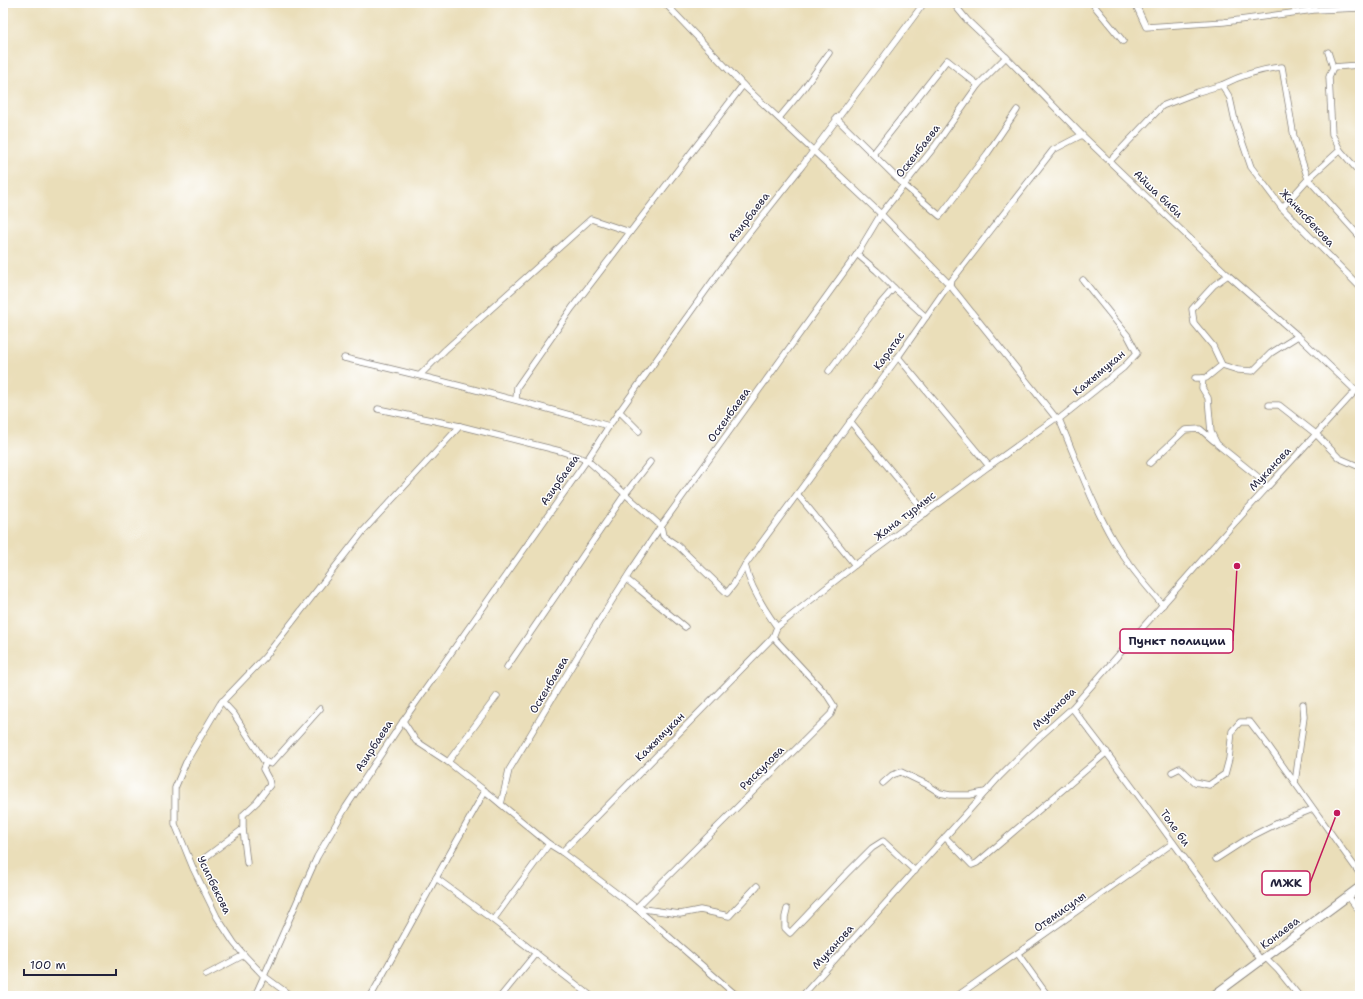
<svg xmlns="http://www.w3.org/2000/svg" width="1363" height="999" font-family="'Shantell Sans',sans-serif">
	<rect width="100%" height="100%" fill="#fff"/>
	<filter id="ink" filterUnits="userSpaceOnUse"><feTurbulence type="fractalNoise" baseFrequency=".025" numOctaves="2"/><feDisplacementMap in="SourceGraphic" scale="8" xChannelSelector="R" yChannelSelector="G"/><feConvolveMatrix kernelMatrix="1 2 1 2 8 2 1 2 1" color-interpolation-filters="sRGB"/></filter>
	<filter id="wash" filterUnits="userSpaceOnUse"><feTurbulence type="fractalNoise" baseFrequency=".012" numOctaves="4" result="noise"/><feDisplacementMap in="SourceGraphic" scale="16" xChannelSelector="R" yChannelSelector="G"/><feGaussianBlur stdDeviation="0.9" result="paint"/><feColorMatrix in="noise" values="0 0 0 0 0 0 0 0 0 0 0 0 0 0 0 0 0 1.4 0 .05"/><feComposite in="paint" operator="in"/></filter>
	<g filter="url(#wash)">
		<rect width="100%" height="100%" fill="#eadeb9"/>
	</g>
	<g filter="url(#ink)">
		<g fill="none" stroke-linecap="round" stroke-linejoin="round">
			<g stroke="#86807a" stroke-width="7">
				<g id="minor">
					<path d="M665,3L743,85L881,214L949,284L1056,418L1059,419C1076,459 1091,502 1113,540C1127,563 1145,585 1163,605"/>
					<path d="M953,3L967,20L1006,57L1082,135L1228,275L1298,336L1356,391"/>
					<path d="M1092,3L1123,41"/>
					<path d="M1135,3L1146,27L1224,22L1314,10L1360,8"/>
					<path d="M1328,52L1333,67L1329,77L1332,134L1340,150L1360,173"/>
					<path d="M1333,67L1360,65"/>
					<path d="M1222,85C1240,76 1261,69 1282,67L1294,137L1308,179L1360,237"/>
					<path d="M779,118L804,88L829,53"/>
					<path d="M836,118L904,185L940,216L987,154L1017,110"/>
					<path d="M873,154L947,60L978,85"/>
					<path d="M1110,161L1162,106L1198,92L1222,85L1230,98L1235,121L1251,167L1282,208L1360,287"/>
					<path d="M1282,208L1308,179L1340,150"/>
					<path d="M857,254L877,271L894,288"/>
					<path d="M898,357L989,466"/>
					<path d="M344,358C433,378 521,401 609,426"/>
					<path d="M1222,365L1238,370L1253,371L1271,353L1298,336"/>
					<path d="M829,371L875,310L894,288L926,317"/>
					<path d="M420,375L445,350L591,219L630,232"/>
					<path d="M1195,378H1206L1222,365L1213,346L1194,323L1192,309L1214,285L1228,275"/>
					<path d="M1203,378L1202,388L1208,398L1211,432L1217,444L1258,477L1267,487"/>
					<path d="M516,399L517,387L572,308L743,85"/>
					<path d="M1269,405H1279L1316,434L1339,458L1360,467"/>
					<path d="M378,409L460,426L560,451L587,460L661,526L663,536L678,546L727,593L734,584L745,565L898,357L949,284L1053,150L1082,135"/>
					<path d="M619,411L639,431"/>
					<path d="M1059,419L1123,368L1137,353L1128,336L1083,280"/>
					<path d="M850,421L926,513"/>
					<path d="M1150,463L1185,430L1200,429L1214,441"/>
					<path d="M798,495L855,565"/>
					<path d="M745,565C750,586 764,609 777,627"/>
					<path d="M626,579L640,590L685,627"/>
					<path d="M507,667L625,494L650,462"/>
					<path d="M222,701L234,714L264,761L271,764L320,709"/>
					<path d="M1072,708C1137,790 1196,877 1261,960"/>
					<path d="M403,721L416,741L448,762L485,791L549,844L562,852L636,908L737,996"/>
					<path d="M448,762L497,696"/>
					<path d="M1172,772L1180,768L1195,782L1209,785L1225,774L1229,759L1232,731L1240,722H1250L1270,748L1360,874"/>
					<path d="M883,783L892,775L901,772L926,784L940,793L950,795H970L985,792"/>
					<path d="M1295,783L1304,717L1303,704"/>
					<path d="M501,804L509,770L591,634L630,572L661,526L857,254L881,214L935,146L978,85L1006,57"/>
					<path d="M243,829L247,863"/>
					<path d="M945,837L972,865L977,863L1107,752"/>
					<path d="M562,852L773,637L777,627L855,565L989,466L1056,418"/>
					<path d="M206,857L243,829V815L257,802L270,785L269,780L263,769L266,762"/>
					<path d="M1216,859L1250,837L1280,822L1313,809"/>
					<path d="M436,878L493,920L591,996"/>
					<path d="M1348,896L1360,912"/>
					<path d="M636,908L831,714L834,706L827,695L773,637"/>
					<path d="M636,908L680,914L700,910L729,916L757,886"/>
					<path d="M787,909L785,917V928L790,933L846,874L872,848L883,841L915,871"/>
					<path d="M493,920L549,844"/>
					<path d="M1018,954L1048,996"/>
					<path d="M1265,957L1278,970L1299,996"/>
					<path d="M206,975L244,955"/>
					<path d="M255,996L317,857L346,807L403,721L587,460L609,426L727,261L802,166L924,3"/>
					<path d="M291,996L264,976L244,955L234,943L217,917L193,868L175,824V788L187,760L220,704L265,657L364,530L460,426"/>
					<path d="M371,996L436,878L485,791"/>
					<path d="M501,996L536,953"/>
					<path d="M802,996L1000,776L1035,741L1072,708L1230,528L1360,386"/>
					<path d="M957,996L1173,843"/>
				</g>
			</g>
			<g stroke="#86807a" stroke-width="10">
				<path id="secondary" d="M1213,996L1360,887"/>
			</g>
			<use href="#minor" stroke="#fff" stroke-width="5.5"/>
			<use href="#secondary" stroke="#fff" stroke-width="8"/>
		</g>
	</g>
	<g text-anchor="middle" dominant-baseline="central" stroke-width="3" stroke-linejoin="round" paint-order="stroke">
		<g font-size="11" fill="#22223b" stroke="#fff">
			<text transform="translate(918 151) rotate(-52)">Оскенбаева</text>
			<text transform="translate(1158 194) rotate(44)">Айша биби</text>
			<text transform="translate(749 217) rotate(-52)">Азирбаева</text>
			<text transform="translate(1307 218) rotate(47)">Жанысбекова</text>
			<text transform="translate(889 351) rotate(-54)">Каратас</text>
			<text transform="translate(1099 373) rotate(-40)">Кажымукан</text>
			<text transform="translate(729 415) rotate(-54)">Оскенбаева</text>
			<text transform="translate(1270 469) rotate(-47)">Муканова</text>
			<text transform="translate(560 480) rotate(-55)">Азирбаева</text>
			<text transform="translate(905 516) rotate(-37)">Жана турмыс</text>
			<text transform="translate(549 685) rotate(-59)">Оскенбаева</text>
			<text transform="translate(1054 709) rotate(-44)">Муканова</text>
			<text transform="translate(660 737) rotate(-45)">Кажымукан</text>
			<text transform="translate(374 746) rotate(-57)">Азирбаева</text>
			<text transform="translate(762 768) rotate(-45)">Рыскулова</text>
			<text transform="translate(1175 828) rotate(54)">Толе би</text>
			<text transform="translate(214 885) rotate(64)">Усипбекова</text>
			<text transform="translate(1060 912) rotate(-35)">Отемисулы</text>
			<text transform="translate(1280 933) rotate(-37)">Конаева</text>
			<text transform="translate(833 947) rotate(-48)">Муканова</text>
		</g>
	</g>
	<path fill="none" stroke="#c2185b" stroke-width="1.5" d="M1237 566L1233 641M1337 813L1310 883"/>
	<g fill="#c2185b" stroke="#fff" stroke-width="1.5">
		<circle cx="1237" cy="566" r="4"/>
		<circle cx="1337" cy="813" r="4"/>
	</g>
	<g fill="#fff" stroke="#c2185b" stroke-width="1.5">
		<rect x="1120" y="629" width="113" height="24" rx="4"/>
		<rect x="1262" y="871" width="48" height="24" rx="4"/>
	</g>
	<g font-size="12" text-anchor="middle" font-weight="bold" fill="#22223b">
		<text x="1177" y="645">Пункт полиции</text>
		<text x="1286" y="887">МЖК</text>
	</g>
	<rect width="1363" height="999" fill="none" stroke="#fff" stroke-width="16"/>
	<path d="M24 969v6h92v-6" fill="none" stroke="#22223b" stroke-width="2"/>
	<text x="30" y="969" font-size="12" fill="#22223b" stroke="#ffffff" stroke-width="3" paint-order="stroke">100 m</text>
</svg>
